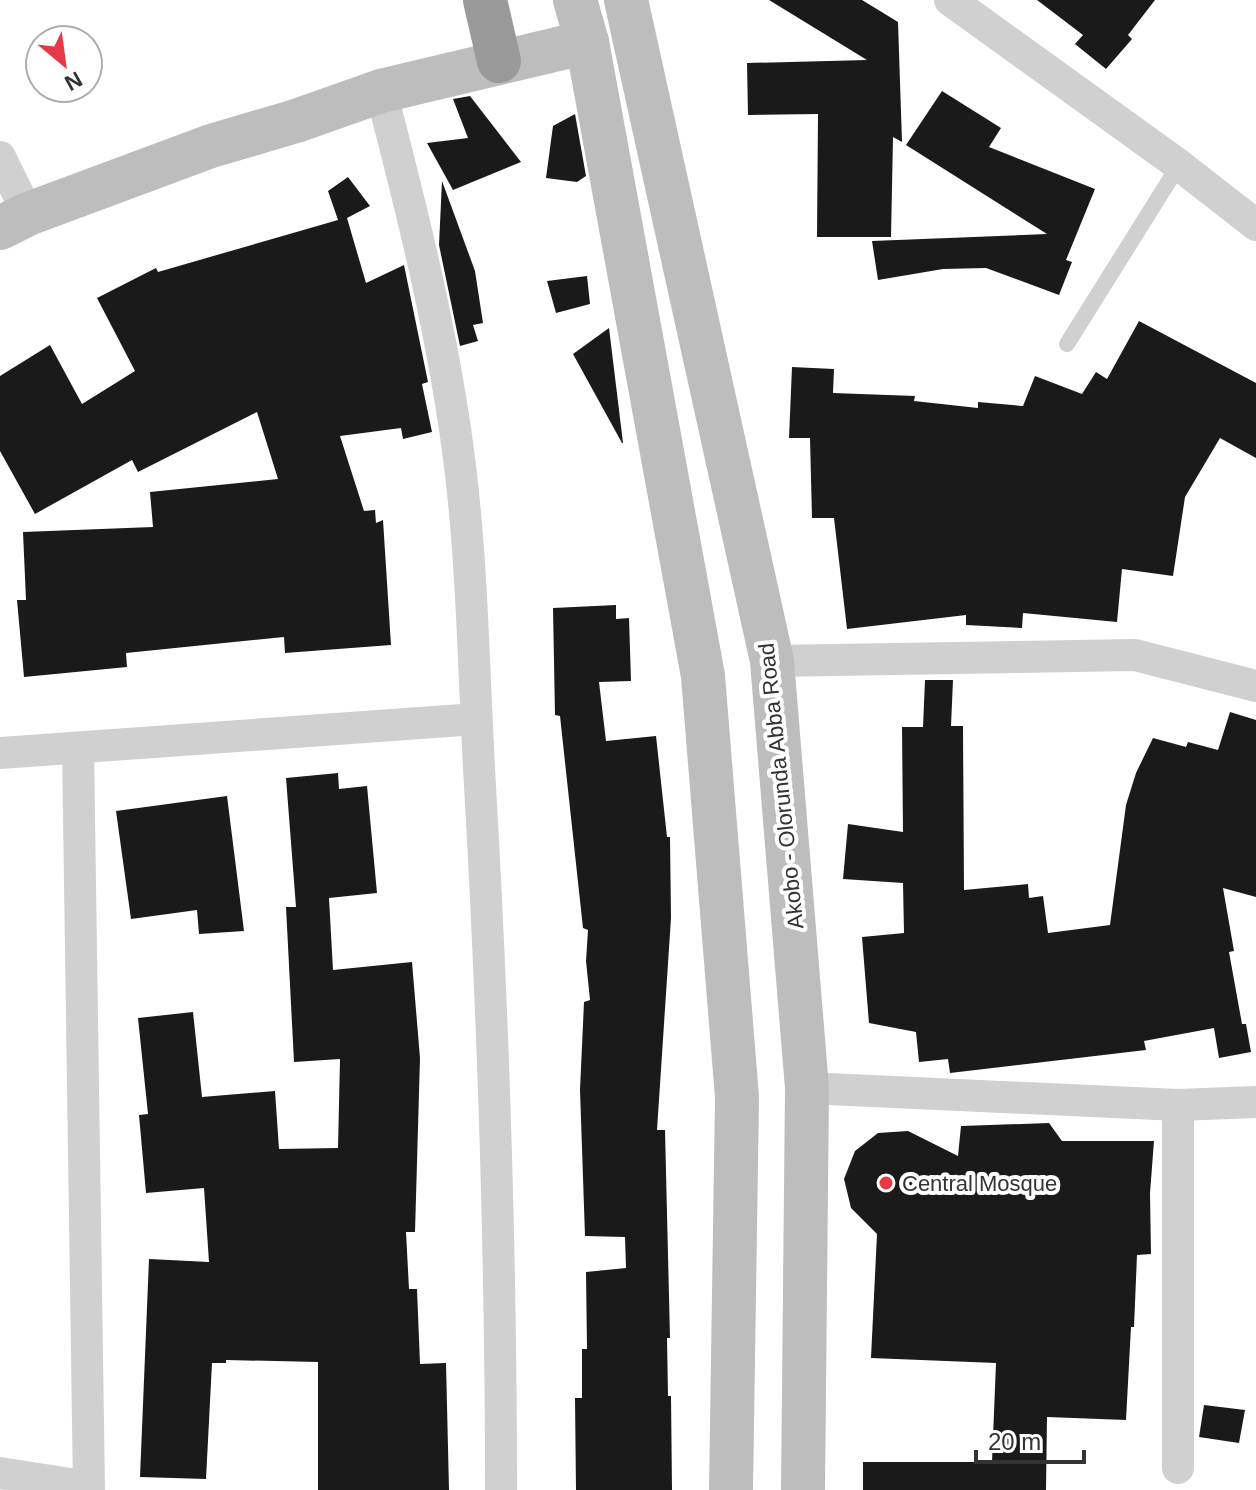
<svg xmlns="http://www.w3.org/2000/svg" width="1256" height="1490" font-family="Helvetica,sans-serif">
	<rect width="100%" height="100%" fill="#fff"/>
	<g fill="#1a1a1a">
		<path d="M769,0H862L898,22L902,142L893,137L891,237H817L818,114L748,115L747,63L867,60Z"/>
		<path d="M1037,0H1155L1128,35L1132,39L1106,69L1075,44L1083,35Z"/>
		<path d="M942,91L1001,128L989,147L1095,189L1066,260L1072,262L1059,295L986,268L943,269L878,280L872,241L1047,234L906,145Z"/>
		<path d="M470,96L521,162L453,190L427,143L468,138L453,99Z"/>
		<path d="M575,114L586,176L577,182L546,178L553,126Z"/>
		<path d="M348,177L370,206L347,218L366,283L404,265L428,382L422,384L432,432L403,439L401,428L340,436L364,511L375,510L376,523L383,520L391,645L285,653L284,637L126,653L127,667L24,677L17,600H26L23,532L153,527L150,492L278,479L257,412L138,472L132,460L35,514L0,451V376L50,345L82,404L135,371L97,298L156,268L158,272L338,220L328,191Z"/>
		<path d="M442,181L475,271L483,323L473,325L478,341L460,346L439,245Z"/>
		<path d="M587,276L590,304L556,313L547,281Z"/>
		<path d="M1139,321L1256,383V458L1220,438L1185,497L1173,576L1122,569L1117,622L1023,613L1022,628L966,625V615L847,629L834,518H812L810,438H789L792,367L834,369L833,393L915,396L914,401L978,408V402L1023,406L1035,376L1082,394L1096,372L1107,379Z"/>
		<path d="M609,328L623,443H622L573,354Z"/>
		<path d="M616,605V619L629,618L631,681L599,682L606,741L656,736L667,837H670L671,918L657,1130H665L670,1338H667L668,1396H671L672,1490H576L575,1398H582V1349H587L586,1272L626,1268L625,1237L585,1236L580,1090L584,1002L590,1000L586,961L588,930L583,928L560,716L555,715L553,608Z"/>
		<path d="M925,680H953L951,726H963L964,890L1028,884L1029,898L1043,896L1048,933L1110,925L1126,805L1136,773L1153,738L1186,747L1188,742L1218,750L1230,712L1256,720V897L1223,888L1234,951L1229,952L1242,1024H1246L1251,1052L1219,1058L1214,1028L1144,1041L1146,1050L950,1073L948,1059L919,1062L916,1032L869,1023L862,937L904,933L903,883L843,879L848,824L903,832L902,727H923Z"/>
		<path d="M338,773L339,789L367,786L377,893L329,898L333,970L412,962L420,1058L415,1232H406L409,1289H417L420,1364L446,1363L449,1490H318V1362L226,1360V1363H212L206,1479L140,1477L149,1259L209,1262L204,1188L146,1193L139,1115L148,1114L138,1018L193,1012L202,1097L275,1091L279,1149L338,1148L340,1059L294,1062L286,907H296L286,778Z"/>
		<path d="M227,796L244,931L199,934L197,910L131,919L116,811Z"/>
		<path d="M1049,1123L1062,1141H1154L1150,1193L1151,1254L1137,1255L1134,1327H1131L1126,1420L1047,1417L1046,1490H863V1462H992L996,1363L871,1358L877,1234L851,1208L844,1179L855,1151L878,1133L908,1131L958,1156L961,1126Z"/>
		<path d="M1204,1405L1245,1410L1239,1443L1199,1437Z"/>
	</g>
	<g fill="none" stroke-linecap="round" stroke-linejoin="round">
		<path stroke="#d0d0d0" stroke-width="16" d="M1067,344L1179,165"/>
		<g stroke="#d0d0d0" stroke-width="32">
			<path d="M950,0L1179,165L1256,225"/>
			<path d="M381,91C410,203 438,314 455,429C472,541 473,656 479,768C493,1009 501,1249 501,1490"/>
			<path d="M0,157L28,214"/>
			<path d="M772,661L1135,655L1256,686"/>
			<path d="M78,748L89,1490"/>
			<path d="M0,753L476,719"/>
			<path d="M807,1088L1178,1105L1256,1102"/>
			<path d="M1178,1105V1468"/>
			<path d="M0,1473L89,1487"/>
		</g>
		<g stroke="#bdbdbd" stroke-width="44">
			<path d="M575,0L587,42L703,676L737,1097L731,1490"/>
			<path d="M626,0L772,661L807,1088L803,1490"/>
			<path d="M0,228L28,214L211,146L296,121L381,91L587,42"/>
		</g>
		<path stroke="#9a9a9a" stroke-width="44" d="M485,0L499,61"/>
	</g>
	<circle fill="#e63946" stroke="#fff" stroke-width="3" cx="886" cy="1183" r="8"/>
	<g text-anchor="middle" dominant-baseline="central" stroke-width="8" stroke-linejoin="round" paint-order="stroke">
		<g font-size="22" fill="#333" stroke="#fff">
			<text transform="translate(781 786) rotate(-96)">Akobo - Olorunda Abba Road</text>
		</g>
		<g font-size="22" fill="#333" stroke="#fff" text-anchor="start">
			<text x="902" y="1183">Central Mosque</text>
		</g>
	</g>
	<g transform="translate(64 64) rotate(151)"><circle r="38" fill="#ffffff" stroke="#adadad" stroke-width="2"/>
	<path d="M0-6L14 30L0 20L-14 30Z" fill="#e63946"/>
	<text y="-12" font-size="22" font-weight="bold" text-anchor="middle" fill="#333333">N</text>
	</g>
	<path d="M976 1450v12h108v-12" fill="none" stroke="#333333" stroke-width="4"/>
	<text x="988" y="1450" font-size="24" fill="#333333" stroke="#ffffff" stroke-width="6" paint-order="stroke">20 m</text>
</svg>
